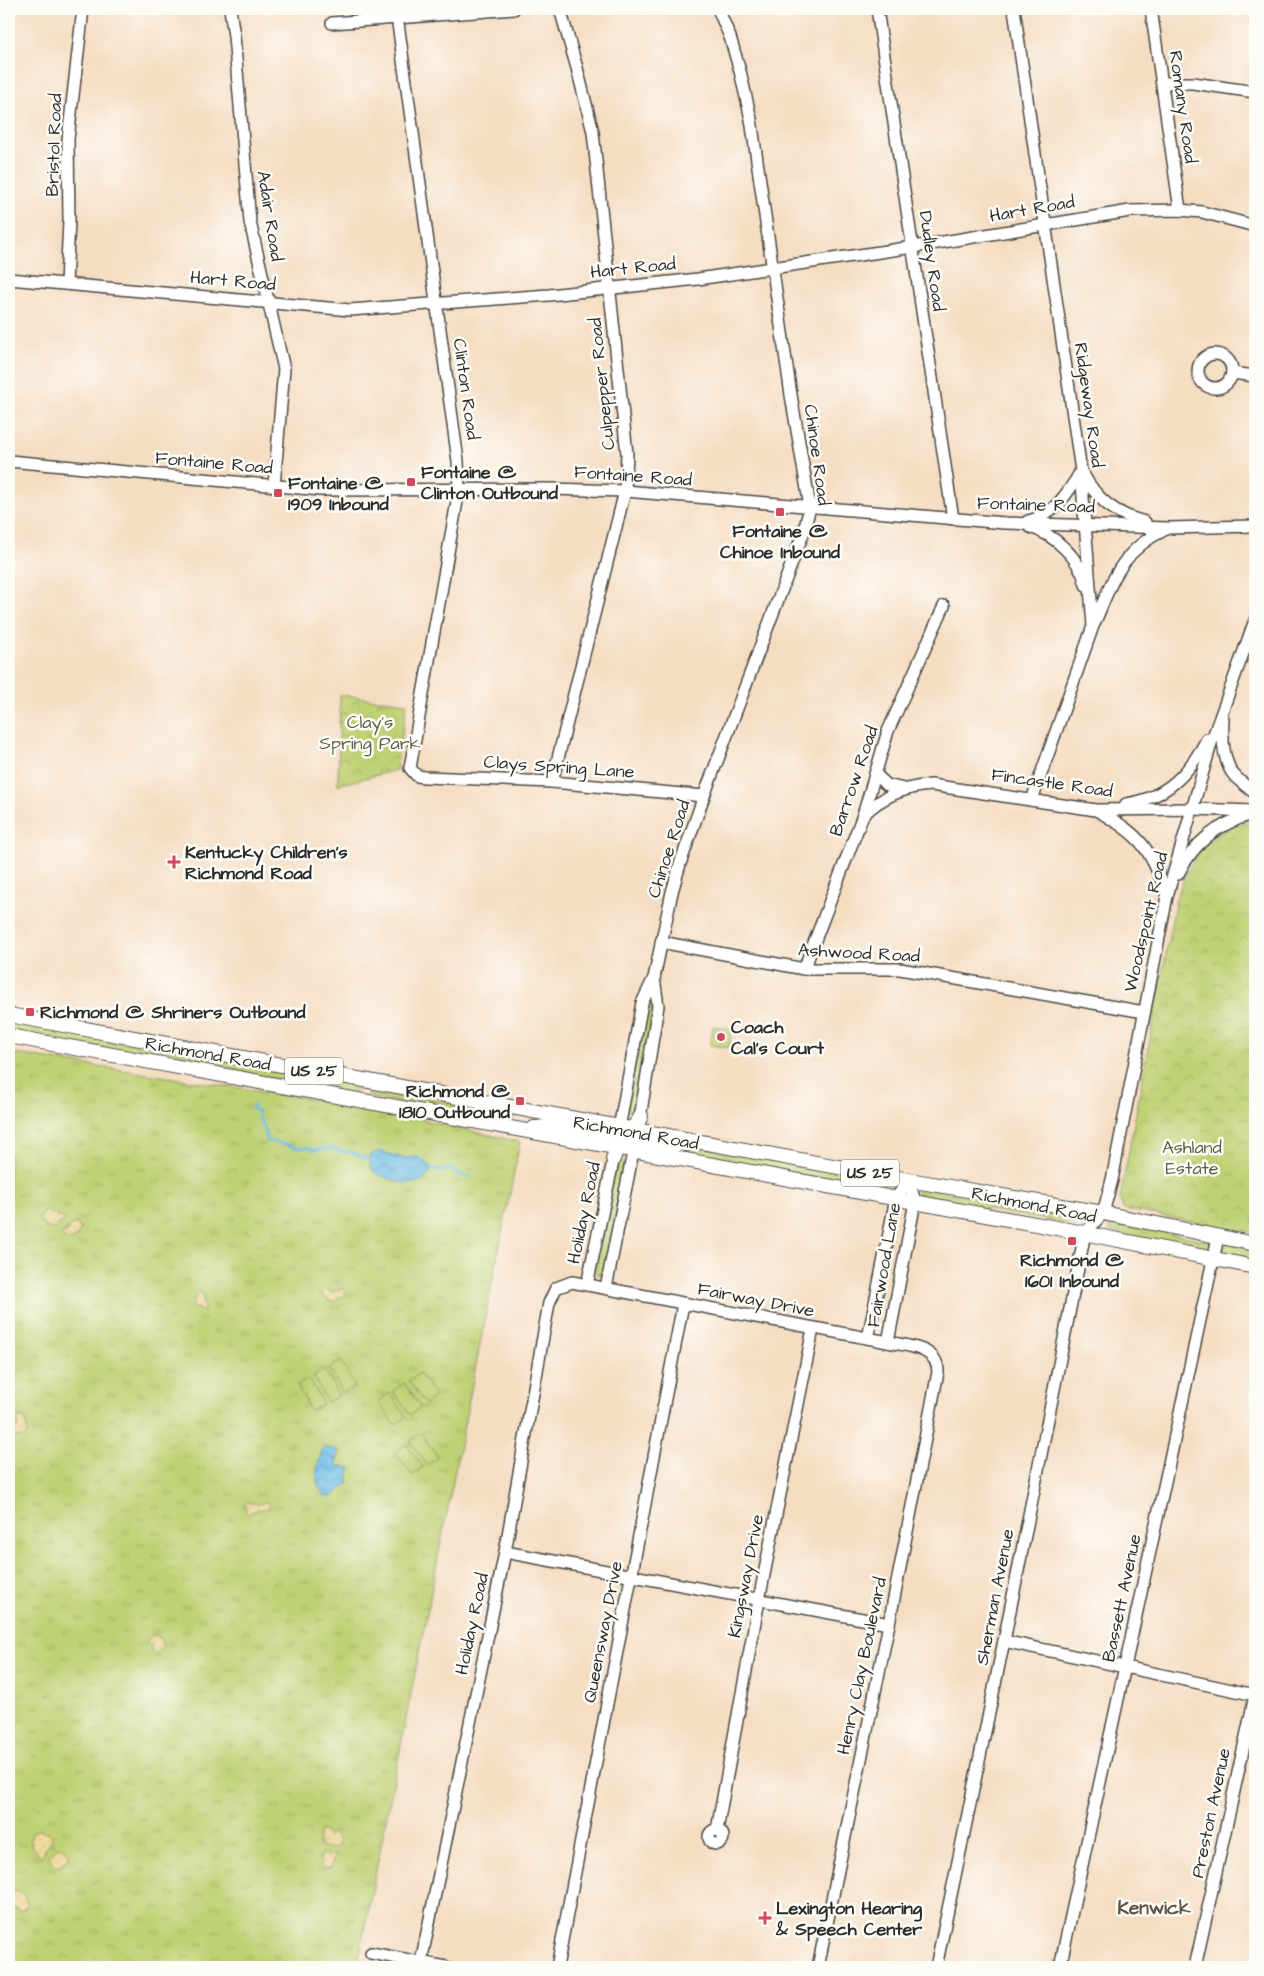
<svg xmlns="http://www.w3.org/2000/svg" width="1264" height="1976" font-family="'Architects Daughter',sans-serif">
	<defs>
		<pattern id="grass-tufts" width="24" height="20" patternUnits="userSpaceOnUse" patternTransform="scale(1.25)"><rect width="24" height="20" fill="#bfd174"/><path d="M3 7l-1-3M5 7V3M7 7l1-3M15 17l-1-3M17 17v-4M19 17l1-3" fill="none" stroke="#a4b465"/></pattern>
		<pattern id="sand-dots" width="8" height="8" patternUnits="userSpaceOnUse" patternTransform="scale(1.25)"><rect width="8" height="8" fill="#eeda9e"/><path d="M2 2h.1M6 6h.1" fill="none" stroke="#cb8" stroke-width="1.8" stroke-linecap="round"/></pattern>
		<pattern id="park-crowns" width="20" height="18" patternUnits="userSpaceOnUse" patternTransform="scale(1.25)"><rect width="20" height="18" fill="#bfd174"/><path d="M2 6a3 3 0 1 1 6 0M12 15a3 3 0 1 1 6 0" fill="none" stroke="#a4b465"/></pattern>
		<pattern id="water-waves" width="16" height="10" patternUnits="userSpaceOnUse" patternTransform="scale(1.25)"><rect width="16" height="10" fill="#6bbce6"/><path d="M0 5q4-4 8 0t8 0" fill="none" stroke="#5899bb"/></pattern>
	</defs>
	<rect width="100%" height="100%" fill="#fdfcf7"/>
	<filter id="ink" filterUnits="userSpaceOnUse"><feTurbulence type="fractalNoise" baseFrequency=".02" numOctaves="2"/><feDisplacementMap in="SourceGraphic" scale="10" xChannelSelector="R" yChannelSelector="G"/><feConvolveMatrix kernelMatrix="1 2 1 2 8 2 1 2 1" color-interpolation-filters="sRGB"/></filter>
	<filter id="wash" filterUnits="userSpaceOnUse"><feTurbulence type="fractalNoise" baseFrequency=".0096" numOctaves="4" result="noise"/><feDisplacementMap in="SourceGraphic" scale="20" xChannelSelector="R" yChannelSelector="G"/><feGaussianBlur stdDeviation="1.12" result="paint"/><feColorMatrix in="noise" values="0 0 0 0 0 0 0 0 0 0 0 0 0 0 0 0 0 1.4 0 .05"/><feComposite in="paint" operator="in"/></filter>
	<g filter="url(#wash)">
		<rect width="100%" height="100%" fill="#f5ddc2"/>
		<g fill="url(#grass-tufts)" stroke="#757e50">
			<path d="M646,1008L653,1010L637,1111L635,1113L627,1111Z"/>
			<path d="M9,1020L358,1085L359,1089L354,1093L9,1031Z"/>
			<path d="M9,1053L371,1108L520,1142L357,1967H9Z"/>
			<path d="M371,1087L515,1115V1118L511,1122L369,1097L367,1090Z"/>
			<path d="M639,1146L719,1149L897,1181L899,1186L896,1191L893,1192Z"/>
			<path d="M616,1161H623L625,1164L603,1275L596,1274L595,1269Z"/>
			<path d="M916,1187L1084,1215L1087,1221L1085,1225L1081,1226L920,1197L915,1190Z"/>
			<path d="M1110,1221L1212,1242L1211,1247L1204,1249L1111,1232L1108,1226Z"/>
			<path d="M1228,1243L1255,1249V1261L1225,1254L1223,1252L1224,1246Z"/>
		</g>
		<g fill="url(#sand-dots)" stroke="#8c8264">
			<path d="M47,1211L64,1219L63,1223L57,1224L55,1229L46,1228L39,1220L43,1213Z"/>
			<path d="M77,1223L81,1229L75,1239L67,1240L61,1235L63,1233L67,1232L68,1228Z"/>
			<path d="M343,1288L346,1291L345,1296L339,1297L335,1301L327,1300L322,1293L325,1290L332,1292Z"/>
			<path d="M199,1292L203,1294L204,1312L192,1307L195,1296Z"/>
			<path d="M21,1417L26,1420C26,1424 28,1432 27,1435L22,1438L14,1436L12,1433L18,1426V1419Z"/>
			<path d="M247,1502L258,1504L267,1502L270,1508L257,1510L248,1514L246,1512L245,1504Z"/>
			<path d="M152,1635L158,1636L162,1642V1649L155,1653L151,1650L152,1646L147,1644L148,1640Z"/>
			<path d="M37,1830L44,1831L53,1836L50,1843L44,1848L43,1854L40,1856C32,1848 29,1846 32,1834Z"/>
			<path d="M320,1832H325L327,1836L331,1833L336,1836L339,1843C336,1850 327,1848 321,1848L318,1838Z"/>
			<path d="M58,1846L65,1848L69,1855L68,1859L64,1861L65,1863L57,1867L49,1857Z"/>
			<path d="M324,1854L326,1856L335,1855L331,1868H322L319,1857Z"/>
			<path d="M14,1891C24,1893 26,1897 27,1907L20,1911L9,1905Z"/>
		</g>
		<g fill="url(#park-crowns)" stroke="#757e50">
			<path d="M340,695L407,703L396,770L338,785Z"/>
			<path d="M1253,819H1255V1233L1123,1209L1120,1199L1176,899C1185,873 1196,848 1221,833C1230,827 1243,823 1253,819Z"/>
		</g>
		<g fill="#bfd174" stroke="#757e50">
			<path d="M713,1026L732,1029L729,1048L710,1045Z"/>
			<path d="M341,1361L355,1387L343,1393L329,1368Z"/>
			<path d="M325,1370L339,1396L327,1402L313,1376Z"/>
			<path d="M419,1373L436,1396L425,1404L408,1381Z"/>
			<path d="M309,1378L323,1404L311,1411L297,1385Z"/>
			<path d="M404,1383L421,1407L410,1415L393,1391Z"/>
			<path d="M390,1393L406,1417L395,1425L378,1401Z"/>
			<path d="M421,1433L438,1457L427,1465L410,1441Z"/>
			<path d="M406,1444L423,1467L412,1475L395,1452Z"/>
		</g>
		<g fill="url(#water-waves)" stroke="#4b7488">
			<path d="M379,1151L403,1158L418,1157L432,1168C424,1188 404,1185 387,1178C383,1176 376,1174 373,1171C369,1166 370,1160 371,1155Z"/>
			<path d="M323,1447L339,1450L336,1465L350,1468L348,1484C340,1488 339,1493 332,1497L325,1496C310,1478 318,1467 323,1447Z"/>
		</g>
		<g fill="none" stroke-linecap="round" stroke-linejoin="round">
			<g stroke="#6bbce6" stroke-width="2.5">
				<path d="M254,1105L252,1109L258,1111V1118L264,1127L267,1141L276,1142L298,1148L309,1147L313,1150L332,1148L341,1152H351L370,1160"/>
				<path d="M432,1168L442,1171L451,1169L456,1173L471,1177"/>
			</g>
		</g>
	</g>
	<g filter="url(#ink)">
		<g fill="none" stroke-linecap="round" stroke-linejoin="round">
			<g stroke="#494642" stroke-width="14">
				<g id="minor">
					<path d="M230,9L234,36L250,222L284,369L274,486"/>
					<path d="M396,9L458,461L459,490L410,768L417,776L425,777L552,782L704,796"/>
					<path d="M877,9L953,519"/>
					<path d="M1014,9L1081,471L1093,626L1032,800"/>
					<path d="M1151,9L1180,210"/>
					<path d="M332,23L514,9"/>
					<path d="M1162,83H1193L1255,92"/>
					<path d="M9,279L350,310L549,295L698,279L913,247L1130,211L1180,210L1202,212L1255,226"/>
					<path d="M66,284L69,221L68,139L83,9"/>
					<circle cx="1215" cy="371" r="17"/>
					<path d="M1232,373L1255,376"/>
					<path d="M9,461L321,490L548,489L625,491L1005,523L1168,528L1255,526"/>
					<path d="M1083,474C1097,500 1116,515 1145,522"/>
					<path d="M1028,521C1054,515 1069,492 1081,471"/>
					<path d="M1030,527C1054,534 1081,559 1086,585"/>
					<path d="M1094,624C1113,580 1120,551 1166,529"/>
					<path d="M1223,719C1222,735 1223,757 1231,771C1236,780 1247,786 1255,793"/>
					<path d="M875,774L887,785L904,789"/>
					<path d="M552,782L625,491L627,454L593,132L577,68L560,9"/>
					<path d="M1126,804C1166,798 1189,774 1207,739"/>
					<path d="M1098,811C1142,836 1150,848 1167,896"/>
					<path d="M863,815C882,796 904,787 931,785L1096,810L1191,809L1255,811"/>
					<path d="M1178,874C1194,842 1218,824 1252,814"/>
					<path d="M661,942L804,969H900L1144,1012"/>
					<path d="M804,969L863,815L888,731L944,606"/>
					<path d="M639,1124L658,1006L654,978"/>
					<path d="M618,1134L642,1003L654,978L672,892L680,864L704,796L804,531L810,507L791,395L751,119L740,71L730,37L718,9"/>
					<path d="M587,1285L615,1152"/>
					<path d="M606,1288L635,1142"/>
					<path d="M868,1338L896,1198L909,1180"/>
					<path d="M888,1342L915,1202L909,1180"/>
					<path d="M505,1552L889,1624"/>
					<path d="M1004,1641L1255,1695"/>
					<path d="M717,1830L759,1600L813,1329"/>
					<circle cx="716" cy="1837" r="7"/>
					<path d="M371,1953L446,1967"/>
					<path d="M420,1967L505,1552L549,1303L556,1288L572,1282L888,1342C907,1346 938,1347 938,1372L889,1624L818,1967"/>
					<path d="M557,1967L683,1304"/>
					<path d="M936,1967L1004,1641L1085,1233L1103,1213L1112,1180L1167,896L1213,737L1255,620"/>
					<path d="M1060,1967L1218,1237"/>
					<path d="M1195,1967L1255,1696"/>
				</g>
			</g>
			<g stroke="#494642" stroke-width="16">
				<g id="major">
					<path d="M9,1015L909,1180L1103,1213L1255,1244"/>
					<path d="M9,1036L1073,1231L1255,1267"/>
					<path d="M534,1128C545,1127 557,1125 568,1127C593,1130 628,1146 641,1116"/>
					<path d="M613,1159C622,1132 643,1144 663,1145C671,1145 679,1144 687,1144"/>
				</g>
			</g>
			<use href="#minor" stroke="#fff" stroke-width="11"/>
			<use href="#major" stroke="#fff" stroke-width="14"/>
		</g>
	</g>
	<g fill="#d1495b" stroke="#fdfcf7" stroke-width="2">
		<rect x="406" y="477" width="10" height="10" rx="2.5"/>
		<rect x="273" y="488" width="10" height="10" rx="2.5"/>
		<rect x="775" y="507" width="10" height="10" rx="2.5"/>
		<path d="M171.5 854.5h5v5h5v5h-5v5h-5v-5h-5v-5h5z"/>
		<rect x="25" y="1007" width="10" height="10" rx="2.5"/>
		<circle cx="721" cy="1037" r="5"/>
		<rect x="515" y="1096" width="10" height="10" rx="2.5"/>
		<rect x="1067" y="1236" width="10" height="10" rx="2.5"/>
		<path d="M762.5 1910.5h5v5h5v5h-5v5h-5v-5h-5v-5h5z"/>
	</g>
	<g text-anchor="middle" dominant-baseline="central" stroke-width="5" stroke-linejoin="round" paint-order="stroke">
		<g fill="#fdfcf7" stroke="#6a6a68" stroke-width="1">
			<rect x="285" y="1057.5" width="58" height="27" rx="4"/>
			<rect x="841" y="1159.5" width="58" height="27" rx="4"/>
		</g>
		<g font-size="16" font-weight="bold" fill="#2b2b2b">
			<text x="314" y="1071">US 25</text>
			<text x="870" y="1173">US 25</text>
		</g>
		<g font-size="18" fill="#2b2b2b" stroke="#fdfcf7">
			<text transform="translate(1183 107) rotate(82)">Romany Road</text>
			<text transform="translate(54 145) rotate(-88)">Bristol Road</text>
			<text transform="translate(1032 209) rotate(-10)">Hart Road</text>
			<text transform="translate(270 216) rotate(81)">Adair Road</text>
			<text transform="translate(932 261) rotate(82)">Dudley Road</text>
			<text transform="translate(633 268) rotate(-6)">Hart Road</text>
			<text transform="translate(233 281) rotate(5)">Hart Road</text>
			<text transform="translate(602 384) rotate(-96)">Culpepper Road</text>
			<text transform="translate(466 389) rotate(82)">Clinton Road</text>
			<text transform="translate(1089 405) rotate(82)">Ridgeway Road</text>
			<text transform="translate(817 455) rotate(82)">Chinoe Road</text>
			<text transform="translate(214 463) rotate(5)">Fontaine Road</text>
			<text transform="translate(633 476) rotate(4)">Fontaine Road</text>
			<text transform="translate(1036 505) rotate(2)">Fontaine Road</text>
			<text transform="translate(559 767) rotate(4)">Clays Spring Lane</text>
			<text transform="translate(854 781) rotate(-71)">Barrow Road</text>
			<text transform="translate(1052 783) rotate(8)">Fincastle Road</text>
			<text transform="translate(669 849) rotate(-72)">Chinoe Road</text>
			<text transform="translate(1146 922) rotate(-77)">Woodspoint Road</text>
			<text transform="translate(859 953) rotate(3)">Ashwood Road</text>
			<text transform="translate(208 1054) rotate(10)">Richmond Road</text>
			<text transform="translate(636 1133) rotate(10)">Richmond Road</text>
			<text transform="translate(1034 1205) rotate(11)">Richmond Road</text>
			<text transform="translate(584 1213) rotate(-78)">Holiday Road</text>
			<text transform="translate(884 1265) rotate(-80)">Fairwood Lane</text>
			<text transform="translate(756 1300) rotate(11)">Fairway Drive</text>
			<text transform="translate(746 1576) rotate(-79)">Kingsway Drive</text>
			<text transform="translate(995 1597) rotate(-79)">Sherman Avenue</text>
			<text transform="translate(1122 1598) rotate(-78)">Bassett Avenue</text>
			<text transform="translate(472 1624) rotate(-78)">Holiday Road</text>
			<text transform="translate(603 1632) rotate(-79)">Queensway Drive</text>
			<text transform="translate(862 1666) rotate(-78)">Henry Clay Boulevard</text>
			<text transform="translate(1211 1813) rotate(-78)">Preston Avenue</text>
		</g>
		<g font-size="18" font-weight="bold" fill="#2b2b2b" stroke="#fdfcf7" text-anchor="start">
			<text x="421" y="472">Fontaine @<tspan x="421" dy="21">Clinton Outbound</tspan></text>
			<text x="288" y="483">Fontaine @<tspan x="288" dy="21">1909 Inbound</tspan></text>
			<text x="780" y="531" text-anchor="middle">Fontaine @<tspan x="780" dy="21">Chinoe Inbound</tspan></text>
			<text x="185" y="852">Kentucky Children's<tspan x="185" dy="21">Richmond Road</tspan></text>
			<text x="40" y="1012">Richmond @ Shriners Outbound</text>
			<text x="731" y="1027">Coach<tspan x="731" dy="21">Cal's Court</tspan></text>
			<text x="510" y="1091" text-anchor="end">Richmond @<tspan x="510" dy="21">1810 Outbound</tspan></text>
			<text x="1072" y="1260" text-anchor="middle">Richmond @<tspan x="1072" dy="21">1601 Inbound</tspan></text>
			<text x="776" y="1908">Lexington Hearing<tspan x="776" dy="21">&amp; Speech Center</tspan></text>
		</g>
		<g font-size="18" fill="#575d41" stroke="#fdfcf7">
			<text x="370" y="722">Clay's<tspan x="370" dy="21">Spring Park</tspan></text>
			<text x="1192" y="1147">Ashland<tspan x="1192" dy="21">Estate</tspan></text>
		</g>
		<g font-size="19" font-weight="bold" fill="#605546" stroke="#fdfcf7">
			<text x="1154" y="1908">Kenwick</text>
		</g>
	</g>
	<rect width="1264" height="1976" fill="none" stroke="#fdfcf7" stroke-width="30"/>
</svg>
